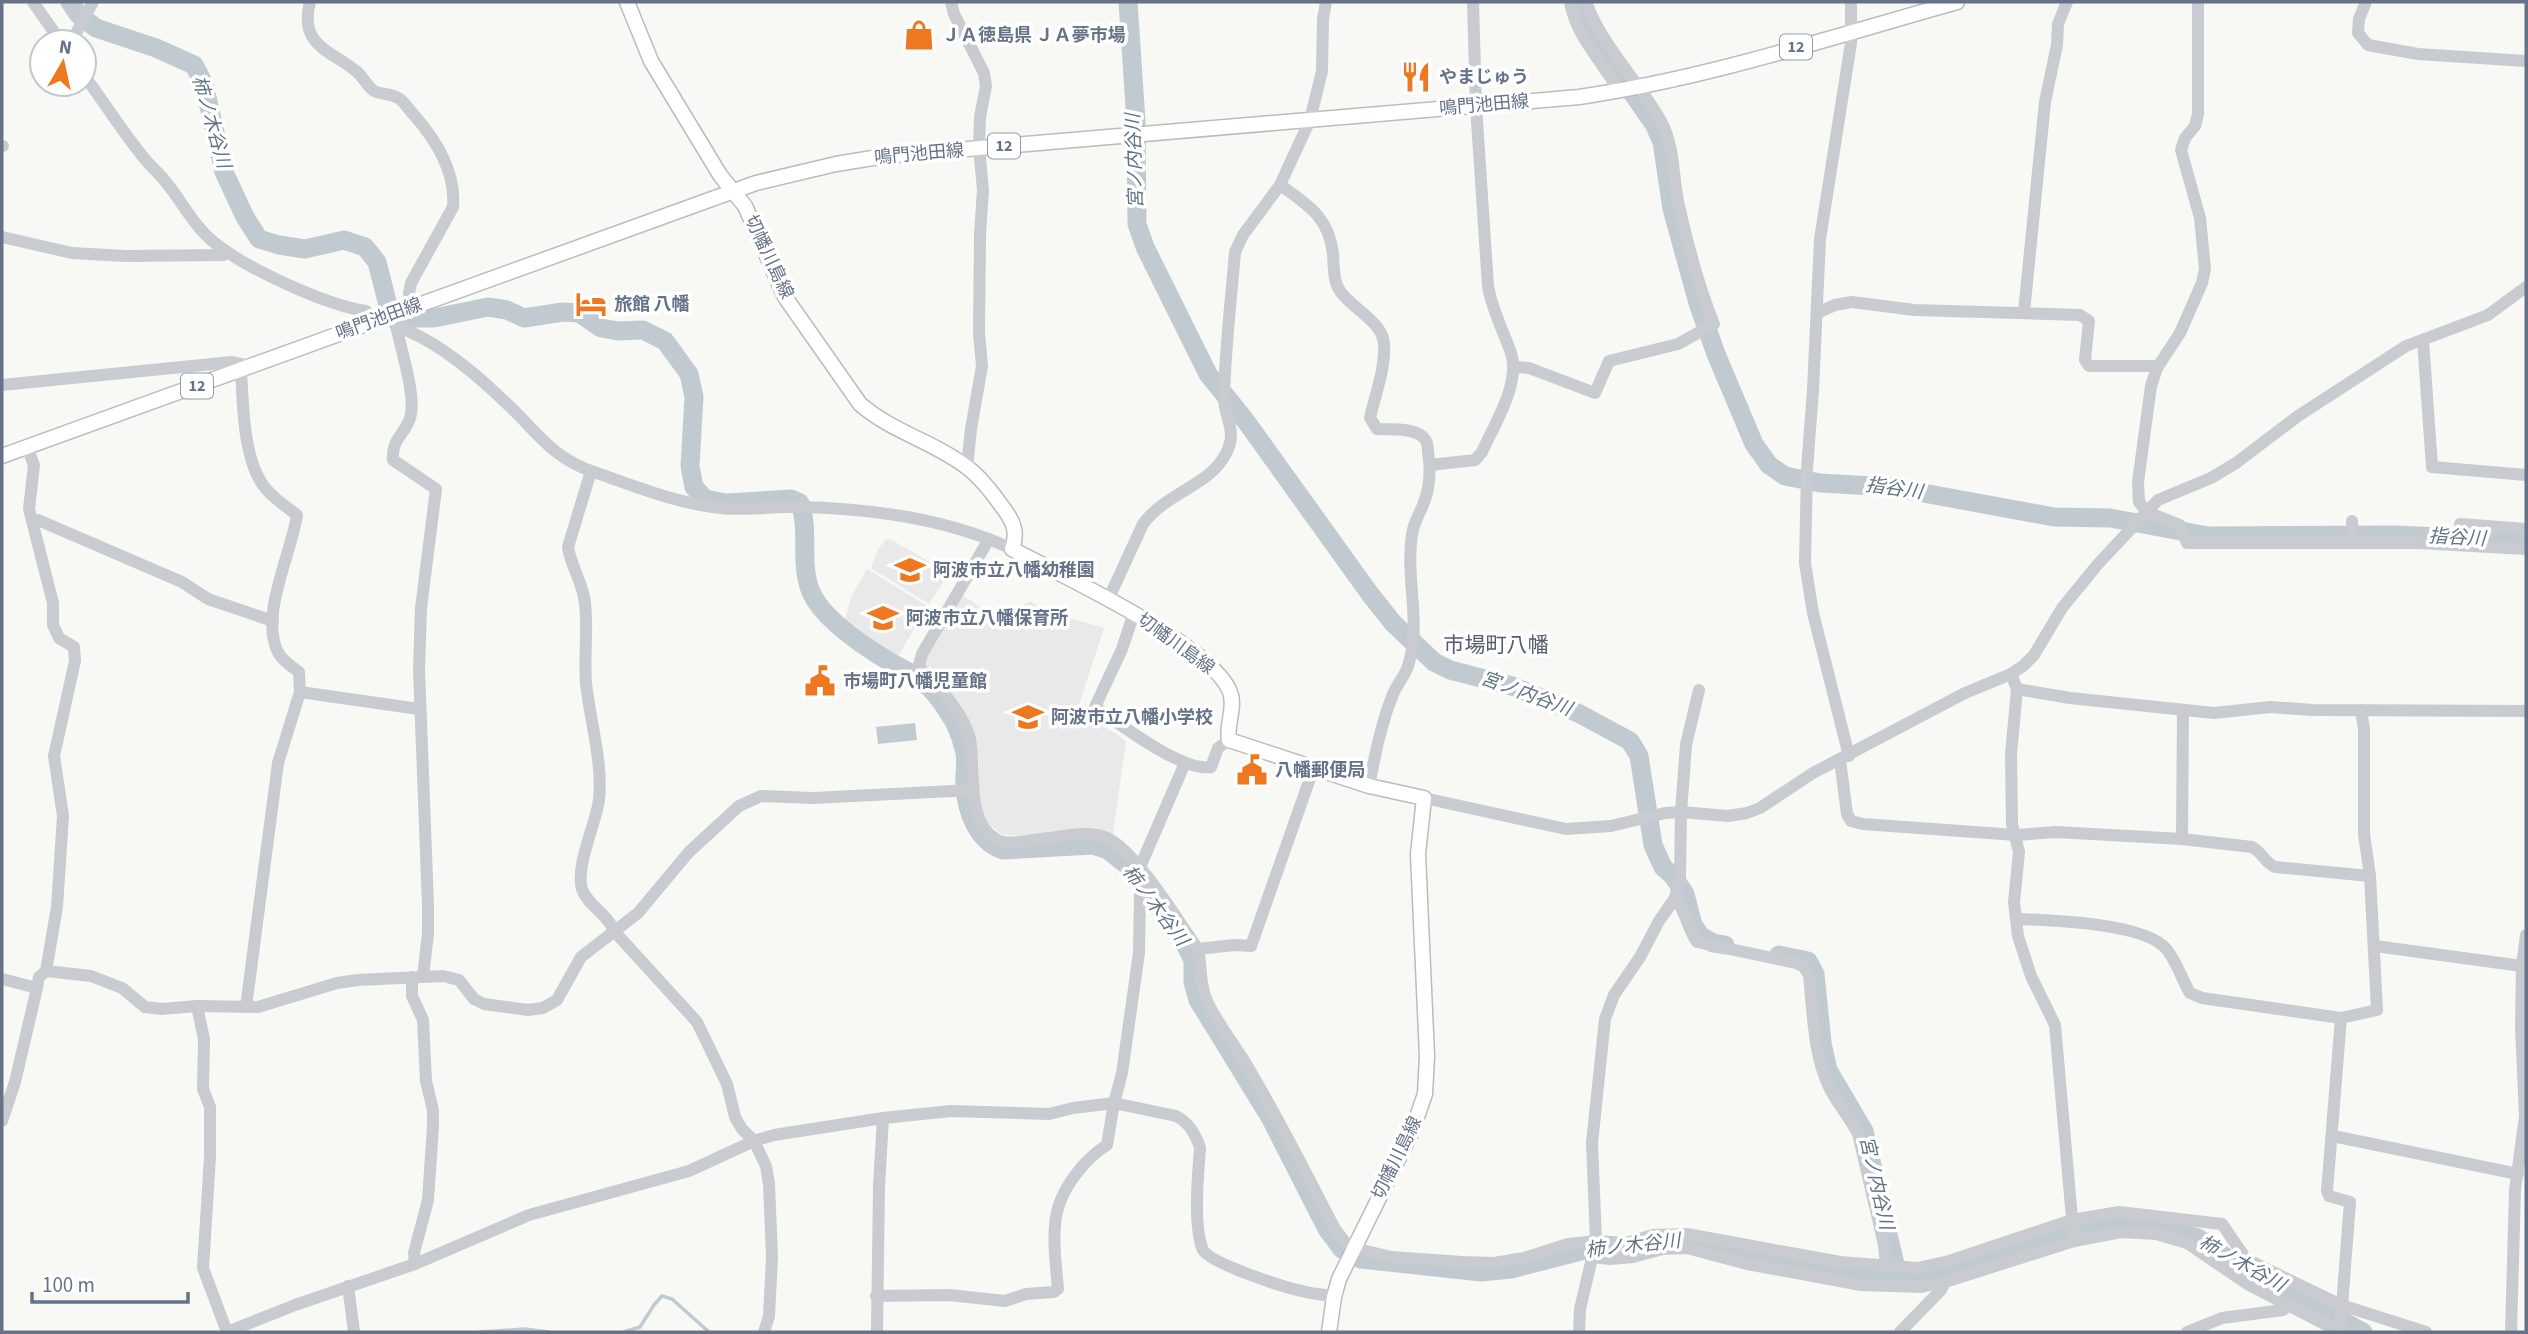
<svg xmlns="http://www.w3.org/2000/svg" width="2528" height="1334" font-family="'Source Sans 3','Noto Sans JP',sans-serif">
	<rect width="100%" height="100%" fill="#f8f8f5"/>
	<g fill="#e8e9e8">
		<path d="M890,539L949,573L929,604L871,568L877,551L885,540Z"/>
		<path d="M867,569L927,606L896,660L842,630L851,597Z"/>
		<path d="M962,595L1000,619L1030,601L1046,611L1104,628L1078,708L1126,741L1113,834L1091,831L1020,836L1001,834L986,821L979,800V760L972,726L948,689L926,670L923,661Z"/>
	</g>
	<path fill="#c2cad1" d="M915,723L917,740L878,744L876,727Z"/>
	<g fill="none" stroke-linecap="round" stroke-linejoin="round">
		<g stroke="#c2cad1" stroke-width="3.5">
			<path d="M480,1332L525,1329L549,1332"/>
			<path d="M624,1332L640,1327L654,1305L662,1296L672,1299L709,1332"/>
		</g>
		<g stroke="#c2cad1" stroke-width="19">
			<path d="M70,2L78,14L96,28L156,48L194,65L204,84L224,172L245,217L259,239L279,245L305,249L344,240L365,247L377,262L388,305L407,318H434L488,307L507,310L524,318L563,312L579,313L601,328L618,331L643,330L665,341L689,374L694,397L690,466L694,487L705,499L726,503L791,499L800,503C810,532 799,563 811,592C823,620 865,647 890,662C901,668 913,673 922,681C936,692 946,708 955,723C959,732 963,744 965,753C967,763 964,775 965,785C966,811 977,841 1003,850L1093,845L1108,850L1127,865L1184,942L1193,960V982L1198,1000L1270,1117L1327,1229L1342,1249L1361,1259L1481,1272L1511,1269L1585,1250H1630L1662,1240H1687L1769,1259L1860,1275L1930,1277L1983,1262L2054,1237L2115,1224L2158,1227L2198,1238L2233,1262L2363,1332"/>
			<path d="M1128,2L1136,121L1137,224L1145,247L1208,374L1245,420L1370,594L1393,623L1434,662L1450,670L1512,686L1578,713L1630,741L1639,756L1653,845L1663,867L1673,876L1685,894L1693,925L1701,936L1713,943L1725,945"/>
			<path d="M1577,2L1587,28L1654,124L1662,142L1672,209L1698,303L1716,354L1754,444L1769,465L1785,476L1820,483L1891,487L2054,517L2110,518L2208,536L2396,535L2526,541"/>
			<path d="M1779,955L1808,961L1815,974L1822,1043L1828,1070L1864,1131L1898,1277"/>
		</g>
		<g stroke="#b9bcc1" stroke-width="17">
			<g id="major">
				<path d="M627,2L651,61L720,175L745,206L785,297L860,404C892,432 935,442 968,468C981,478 991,491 1001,505C1012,519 1019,531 1012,549C1061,575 1212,645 1230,692C1236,707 1226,724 1229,740L1369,786L1424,798L1418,854L1427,1056L1425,1094L1412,1131L1339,1279L1334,1297L1329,1332"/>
				<path d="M2,456L756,183L836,164L885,156L1579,97C1708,78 1832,37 1957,2"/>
			</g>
		</g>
		<g stroke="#c8cbcf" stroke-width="12">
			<path d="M33,2L61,42"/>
			<path d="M310,2C299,45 328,49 356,71C363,76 366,85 374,91C382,95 392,93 400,99C405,103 409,110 414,115C436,140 456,172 453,207L411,283L409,293L413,307"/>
			<path d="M951,2L954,14L984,73L986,86L980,117L979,148L983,190L980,235L979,333L982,366L971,429L967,467"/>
			<path d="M1570,2C1576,37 1602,61 1619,91"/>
			<path d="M2198,2V114L2195,126L2185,138L2181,150L2200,218L2205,269L2202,283L2180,333L2157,368L2151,386L2138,482L2139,502L2147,512L2180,525L2187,543H2418L2526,549"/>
			<path d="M2366,2L2359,19L2358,33L2368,45L2418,54L2526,61"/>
			<path d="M67,42L75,35L93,2"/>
			<path d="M84,75C103,101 120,128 140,153C147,163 157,171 165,181C182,201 194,227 215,243C247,269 326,305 366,311L373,321"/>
			<path d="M2,146H3"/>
			<path d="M1280,185C1308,205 1329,217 1333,254C1334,266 1333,281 1340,291C1351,308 1382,321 1384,343C1386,367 1375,395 1370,418L1377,429C1390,430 1414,427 1424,438C1427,441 1428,447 1428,452C1431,470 1430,488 1423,505C1419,515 1414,522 1412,534C1405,578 1422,623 1408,666C1405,676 1397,684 1393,694C1381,724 1375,755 1369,786"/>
			<path d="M2,237L72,253L126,256L223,255L224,250"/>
			<path d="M2024,312L2045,102L2057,45L2058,24L2067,2"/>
			<path d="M1817,313L1835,305L1852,302L1914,310L2080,315L2089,321L2085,360L2089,366H2153L2157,368"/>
			<path d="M389,315L396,326C436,340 474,372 504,401C536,430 551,458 594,472C635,486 678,504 721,508C746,511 771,506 795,507C868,508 946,518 1012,549"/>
			<path d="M396,326C401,349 415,393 411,414C408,433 391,437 393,460L436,489L421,608L419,669L428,905V934L423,976"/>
			<path d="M2423,340L2432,467L2526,475"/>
			<path d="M1514,367L1529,368L1595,393L1609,361L1678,344L1714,324C1698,285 1687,242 1678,201C1673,176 1674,146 1662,123C1639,81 1603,48 1586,2"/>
			<path d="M241,370C243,403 243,453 261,482C269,495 284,505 297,515C292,552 258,618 279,654C283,661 292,667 299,672L300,692L278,763L246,1007"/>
			<path d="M2,385L232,362L251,366"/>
			<path d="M1430,465L1475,460L1482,452C1494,425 1521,383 1511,353C1503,330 1492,310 1488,286L1476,106L1473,2"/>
			<path d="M591,471L568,547C571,567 583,583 585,603C588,629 584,657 586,683C590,721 603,762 599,800C596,823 575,867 582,889C588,906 608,914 614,931L697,1022L727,1084L735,1117L742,1129L754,1141L766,1166L769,1184L772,1257L769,1316L764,1332"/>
			<path d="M32,521L38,520L182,582L208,599L273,621"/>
			<path d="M2352,521L2353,543"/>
			<path d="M2460,524L2526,529"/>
			<path d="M989,539L922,654L919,665C923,675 933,681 940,689C952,703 966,721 970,739C976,768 965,821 996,839C1009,847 1034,839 1049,838C1066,836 1090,830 1107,838C1137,852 1177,920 1198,949C1202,967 1199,984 1207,1001C1218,1025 1236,1046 1249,1069C1280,1121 1307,1175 1335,1229L1345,1242L1358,1249L1391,1257L1462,1262L1494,1263L1524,1258L1568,1244L1596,1241L1626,1243L1653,1235L1687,1234L1840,1262L1918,1268L1949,1261L2072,1220L2119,1212L2222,1224L2246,1259L2341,1305L2426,1332"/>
			<path d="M1108,600L1143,524C1164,495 1205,486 1222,460C1227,453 1231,444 1231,435C1231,423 1224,411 1224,398C1225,350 1231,301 1235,252L1243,235L1280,185L1310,120L1322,71L1323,19L1326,2"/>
			<path d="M1134,613L1122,649L1095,707C1120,724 1182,772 1211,767L1218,748L1229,740"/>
			<path d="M2011,674L2017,689L2011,754L2012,824L2019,852L2014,902L2018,936L2031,976L2055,1025L2074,1241"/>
			<path d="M2017,689L2070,698L2214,713L2270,707L2313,710L2526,711"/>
			<path d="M300,692L419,709"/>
			<path d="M1849,756L1813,613L1805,563L1807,469L1813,390L1820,239L1851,43V2"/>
			<path d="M1840,760L1847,814L1851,821L1863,824L2016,835L2056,832L2182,839L2252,847C2262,852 2265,863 2275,867L2370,876"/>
			<path d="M1424,798L1566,829L1611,826L1665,813L1681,812L1728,816L1747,813L1760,808L1813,773L1965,693L2011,674L2023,666L2034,655L2062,608L2098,564L2158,500L2211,478L2236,463L2298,416L2406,346L2488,315L2526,287"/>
			<path d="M2182,839L2183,710"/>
			<path d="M1140,867L1185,763"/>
			<path d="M1675,898C1686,911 1687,928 1697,942L1796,963L1804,967L1809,975C1813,1012 1813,1053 1829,1087C1837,1104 1850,1117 1858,1134L1884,1245L1886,1265"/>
			<path d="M2016,919C2048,920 2147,923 2167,950C2177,962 2182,980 2190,993L2202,998L2341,1018L2377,1010L2370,876L2364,834V729L2361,710"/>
			<path d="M2375,946L2522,966"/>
			<path d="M1198,949L1234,945L1251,946L1313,770"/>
			<path d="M46,971L91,976L122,988L145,1007L162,1009L197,1006L258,1007L337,983L358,980L443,976L459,980L474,999L484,1004L528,1010L543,1008L557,1000L581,957L638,913L689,852L739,806L761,796L813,798L973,790"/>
			<path d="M412,977V996L423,1020L426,1081L433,1110V1126L428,1200L414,1253L415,1264"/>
			<path d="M2,979L37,988L39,977L46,971L57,907L63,816L54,756L75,661L74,647L59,638L53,625V603L29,509L34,465L27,447"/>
			<path d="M197,1006L204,1039L203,1089L210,1107V1157L203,1268L227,1332"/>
			<path d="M2,1121L15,1082L37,988"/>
			<path d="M2333,1136L2518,1174"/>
			<path d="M1592,1257L1610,1259L1633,1257L1663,1249L1687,1248L1747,1264L1861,1285L1921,1287L1945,1282L2074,1241L2121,1232L2156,1234L2187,1243L2249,1285L2340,1332"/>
			<path d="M348,1286L354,1332"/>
			<path d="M876,1296L949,1295L1005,1301L1026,1294L1054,1292L1058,1289C1056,1264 1051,1233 1058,1208C1065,1184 1086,1158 1107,1145L1114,1103L1122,1073L1139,953L1140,893L1148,879"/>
			<path d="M227,1332L295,1305L415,1264L529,1215L689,1171L754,1141L774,1135L883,1118L951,1111L1049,1114L1073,1108L1114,1103L1176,1116C1188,1122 1196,1135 1200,1148C1198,1174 1193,1227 1203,1250C1210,1263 1285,1288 1302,1291C1312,1294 1323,1294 1334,1297"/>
			<path d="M877,1332L879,1186L883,1118"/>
			<path d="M1579,1332L1580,1309L1596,1241L1592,1143L1605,1019L1614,995L1640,957L1659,921L1675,898L1680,877L1681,812L1686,745L1699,690"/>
			<path d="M1900,1332L1941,1290L1945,1282"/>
			<path d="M2187,1332L2222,1318L2283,1310L2289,1304"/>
			<path d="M2340,1332L2350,1202L2329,1196L2327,1191L2341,1018"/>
			<path d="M2511,1332L2515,1190L2525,1116L2521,1027L2522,966L2526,935"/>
		</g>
		<use href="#major" stroke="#fff" stroke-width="14"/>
	</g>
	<defs>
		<g id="shop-bare" transform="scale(2.415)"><path d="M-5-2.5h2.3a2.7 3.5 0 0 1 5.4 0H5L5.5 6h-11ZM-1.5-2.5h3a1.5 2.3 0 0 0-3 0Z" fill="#ed7820" stroke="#fff" stroke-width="2.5" paint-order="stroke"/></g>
		<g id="restaurant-bare" transform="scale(2.415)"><path d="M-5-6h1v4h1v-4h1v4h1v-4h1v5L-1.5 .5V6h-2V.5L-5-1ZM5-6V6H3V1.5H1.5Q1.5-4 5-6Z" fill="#ed7820" stroke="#fff" stroke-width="2.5" paint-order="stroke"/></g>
		<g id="hotel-bare" transform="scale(2.415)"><path d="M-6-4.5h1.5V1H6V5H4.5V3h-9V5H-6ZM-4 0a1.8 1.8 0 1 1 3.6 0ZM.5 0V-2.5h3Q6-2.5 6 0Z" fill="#ed7820" stroke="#fff" stroke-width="2.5" paint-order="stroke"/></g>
		<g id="school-bare" transform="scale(2.415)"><path d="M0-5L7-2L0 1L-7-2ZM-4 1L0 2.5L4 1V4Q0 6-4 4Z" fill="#ed7820" stroke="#fff" stroke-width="2.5" paint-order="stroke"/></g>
		<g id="civic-bare" transform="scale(2.415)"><path d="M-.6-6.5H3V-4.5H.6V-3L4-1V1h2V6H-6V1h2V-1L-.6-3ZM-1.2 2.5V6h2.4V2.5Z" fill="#ed7820" stroke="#fff" stroke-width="2.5" paint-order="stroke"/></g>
	</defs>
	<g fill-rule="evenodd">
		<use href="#shop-bare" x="919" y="35"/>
		<use href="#restaurant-bare" x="1416" y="77"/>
		<use href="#hotel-bare" x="591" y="304"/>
		<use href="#school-bare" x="910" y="570"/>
		<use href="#school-bare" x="883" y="618"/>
		<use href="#civic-bare" x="820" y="681"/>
		<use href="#school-bare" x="1028" y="717"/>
		<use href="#civic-bare" x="1252" y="770"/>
	</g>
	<g text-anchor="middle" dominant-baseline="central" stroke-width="7" stroke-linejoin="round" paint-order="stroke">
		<g fill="#fff" stroke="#939cac" stroke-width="2">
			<rect x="1780" y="34.5" width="32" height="25" rx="5"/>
			<rect x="988" y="133.5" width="32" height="25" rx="5"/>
			<rect x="181" y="373.5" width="32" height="25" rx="5"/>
		</g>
		<g font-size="16" font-weight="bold" fill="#657288">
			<text x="1796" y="47">12</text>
			<text x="1004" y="146">12</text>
			<text x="197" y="386">12</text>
		</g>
		<g font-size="18" font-weight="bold" fill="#657288" stroke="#fff" text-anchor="start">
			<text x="942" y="35">ＪＡ徳島県 ＪＡ夢市場</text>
			<text x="1439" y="77">やまじゅう</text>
			<text x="614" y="304">旅館 八幡</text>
			<text x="933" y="570">阿波市立八幡幼稚園</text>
			<text x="906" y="618">阿波市立八幡保育所</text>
			<text x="843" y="681">市場町八幡児童館</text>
			<text x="1051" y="717">阿波市立八幡小学校</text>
			<text x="1275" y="770">八幡郵便局</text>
		</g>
		<g font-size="18" fill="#657288" stroke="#fff">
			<text transform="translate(1484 105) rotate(-5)">鳴門池田線</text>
			<text transform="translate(919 154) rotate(-5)">鳴門池田線</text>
			<text transform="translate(769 257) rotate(65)">切幡川島線</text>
			<text transform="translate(379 319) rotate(-20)">鳴門池田線</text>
			<text transform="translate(1176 644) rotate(36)">切幡川島線</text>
			<text transform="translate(1397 1158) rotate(-64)">切幡川島線</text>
		</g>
		<g font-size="19" font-style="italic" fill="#617383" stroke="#fff">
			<text transform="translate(211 122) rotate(74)">柿ノ木谷川</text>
			<text transform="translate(1135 161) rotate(-92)">宮ノ内谷川</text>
			<text transform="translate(1894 489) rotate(8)">指谷川</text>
			<text transform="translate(2457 538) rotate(3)">指谷川</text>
			<text transform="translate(1526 694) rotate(20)">宮ノ内谷川</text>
			<text transform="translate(1155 906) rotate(53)">柿ノ木谷川</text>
			<text transform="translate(1876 1183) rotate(77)">宮ノ内谷川</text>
			<text transform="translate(1633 1246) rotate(-6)">柿ノ木谷川</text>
			<text transform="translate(2242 1264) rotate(29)">柿ノ木谷川</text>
		</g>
		<g font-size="21" fill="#545d6d" stroke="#fff">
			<text x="1496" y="645">市場町八幡</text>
		</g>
	</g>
	<rect width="2528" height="1334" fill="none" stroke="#657288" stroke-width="7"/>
	<g transform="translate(63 63) rotate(9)"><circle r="33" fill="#ffffff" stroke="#c1c7cf" stroke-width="2"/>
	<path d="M0-5L12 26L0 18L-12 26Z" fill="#ed7820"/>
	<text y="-10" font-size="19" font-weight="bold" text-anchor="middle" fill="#657288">N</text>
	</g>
	<path d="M32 1292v10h156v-10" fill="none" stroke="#657288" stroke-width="3.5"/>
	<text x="42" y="1292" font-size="21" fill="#657288" stroke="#ffffff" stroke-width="5" paint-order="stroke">100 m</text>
</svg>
